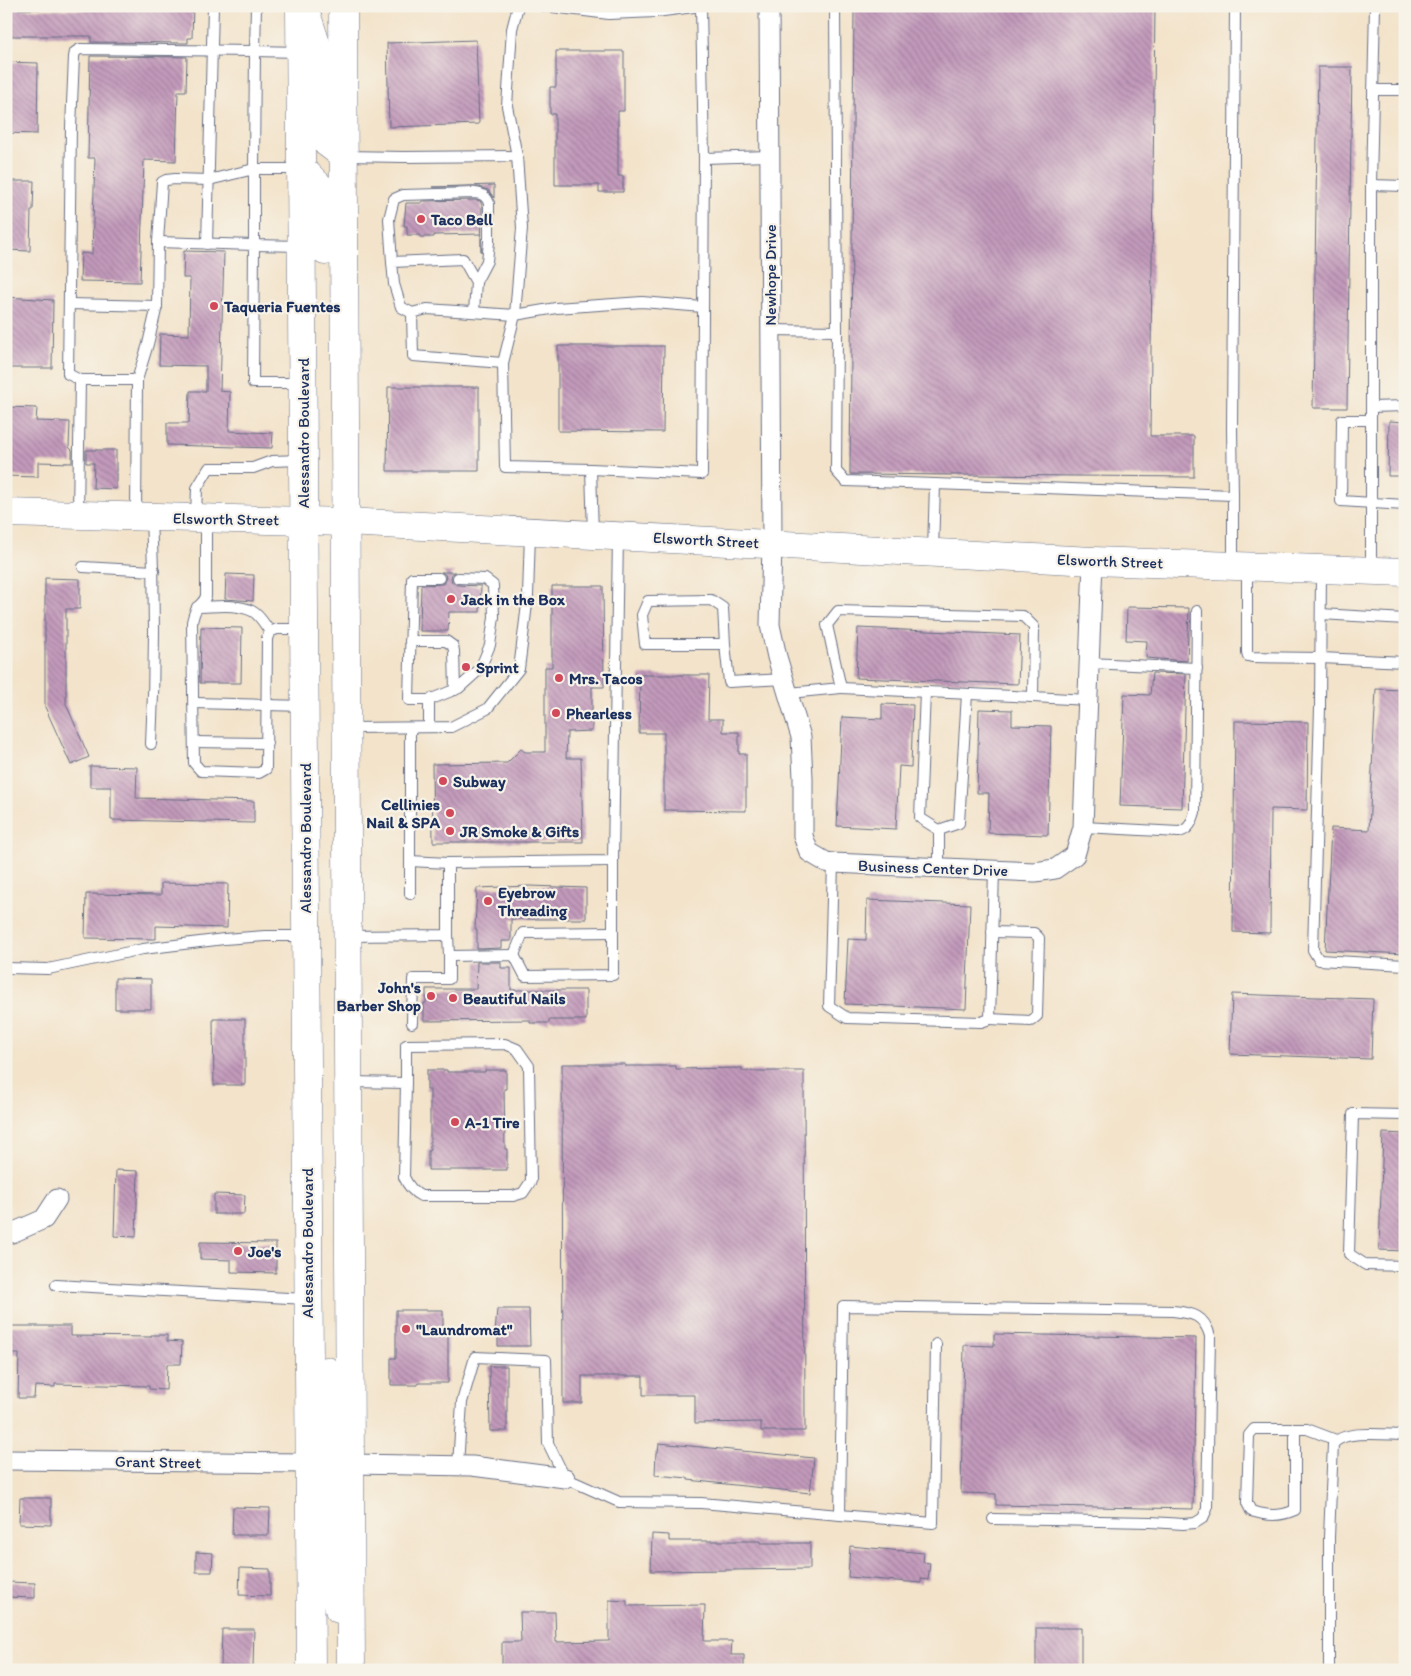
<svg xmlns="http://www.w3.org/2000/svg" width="1411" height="1676" font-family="Itim,sans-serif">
	<defs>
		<pattern id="building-back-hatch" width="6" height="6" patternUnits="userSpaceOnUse" patternTransform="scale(1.25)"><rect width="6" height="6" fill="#c39abb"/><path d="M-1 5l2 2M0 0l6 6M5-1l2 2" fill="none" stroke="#9e7e9b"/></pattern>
	</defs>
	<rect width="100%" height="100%" fill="#f7f3e8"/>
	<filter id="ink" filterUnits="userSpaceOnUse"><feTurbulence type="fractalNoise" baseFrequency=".02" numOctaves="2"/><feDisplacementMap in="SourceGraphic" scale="10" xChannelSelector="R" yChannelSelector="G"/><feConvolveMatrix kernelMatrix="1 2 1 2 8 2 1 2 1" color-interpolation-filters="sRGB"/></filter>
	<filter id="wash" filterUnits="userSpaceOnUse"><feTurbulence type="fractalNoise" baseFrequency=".0096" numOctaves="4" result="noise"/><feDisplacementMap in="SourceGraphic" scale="20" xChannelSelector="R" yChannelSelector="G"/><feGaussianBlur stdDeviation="1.12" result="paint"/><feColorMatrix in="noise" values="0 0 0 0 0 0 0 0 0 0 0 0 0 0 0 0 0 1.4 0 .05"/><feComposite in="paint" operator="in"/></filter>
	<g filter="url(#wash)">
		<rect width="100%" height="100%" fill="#f3e3ca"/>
		<g id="blocks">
			<g fill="url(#building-back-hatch)">
				<path d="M118,6H193L192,38H188V43L91,42V36H6V9L118,10Z"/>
				<path d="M854,6H1155L1150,436H1194V477L850,474Z"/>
				<path d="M476,40L479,124L389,127L387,43Z"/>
				<path d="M556,51H624V111H618V176H623V192H599V185H555V114H550V87H556Z"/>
				<path d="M90,56L187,57L186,91H178L176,161L144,160L140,282L80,281L81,253L92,254L95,158H88Z"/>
				<path d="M6,62L38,63L37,134L6,133Z"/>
				<path d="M1318,67H1352L1347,408H1313Z"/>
				<path d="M6,181H34L33,210H31L30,251L6,250Z"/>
				<path d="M494,185V198L488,190L479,187H433Z"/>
				<path d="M475,200L480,201L482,205L481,252V234L434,235V237H420V235H407V226H404L406,203H422V201Z"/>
				<path d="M184,251L224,252L220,391L230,392L229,431L273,433L272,448L167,445V423H189L190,391H206V366L159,365L160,334L189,335L190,278H183Z"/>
				<path d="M6,297L53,300L52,368H6Z"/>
				<path d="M558,346H664L663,432L558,431Z"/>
				<path d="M388,387H479V471H387Z"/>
				<path d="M6,407L37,408L36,421L70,422L69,447L72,450V463L38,462V477L6,476Z"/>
				<path d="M1389,421L1405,422V476H1388Z"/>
				<path d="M86,450H116V489L93,488L94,463H86Z"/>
				<path d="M441,572H456L452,574L451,578L452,582L457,585L481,586L480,612H449L448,631H420L421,585L443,584L446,578L445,574Z"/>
				<path d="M226,574L254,575L253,601L225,599Z"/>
				<path d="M45,578L80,579V609H66V704L89,757L71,765L45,707Z"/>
				<path d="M552,586H603L604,687H592V731L567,732V734L566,758H581L583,842H433L432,764L507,763L521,749L525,752H545V667H552Z"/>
				<path d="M1127,607L1189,608L1187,661L1146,658L1147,641L1126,640Z"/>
				<path d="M201,627L242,628L241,683H200Z"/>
				<path d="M858,628L1020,635L1018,684L856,678Z"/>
				<path d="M1152,673L1186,674L1182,808L1120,806L1124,694L1150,695Z"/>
				<path d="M640,675H709L708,719H723V732H739V754H746V811L664,810V733H639Z"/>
				<path d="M1376,689L1405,690V954L1325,950L1331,828L1369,830Z"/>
				<path d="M882,704L913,705L911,767L899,766L896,829L837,826L842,717L882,719Z"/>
				<path d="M979,709L1012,710V725L1051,726L1048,835L988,833L989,793H977Z"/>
				<path d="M1235,721L1308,722L1307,810L1271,809L1270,933L1233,932Z"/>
				<path d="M90,766L137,767L136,798L254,801V823L111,820V787H90Z"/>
				<path d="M161,883L228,884L227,928L156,926V939L85,938L86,894L161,895Z"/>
				<path d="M530,886L586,888V919H511V941H501V948L477,949V929H475L477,888Z"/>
				<path d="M867,900L970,904L966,1009L845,1004L848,939L866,940Z"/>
				<path d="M477,962H501V968H511V990H586V1020H549V1023H530V1020L424,1021V1003H426V989H476Z"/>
				<path d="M115,978L151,979V1009H115Z"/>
				<path d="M1232,994L1373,999L1371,1059L1230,1054Z"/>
				<path d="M213,1019H245V1085H214Z"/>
				<path d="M562,1064H625V1066H676V1069L742,1068V1071H804L805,1431H761V1422L695,1423V1395H643V1376H582V1403H563Z"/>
				<path d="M427,1070H447V1072H485V1070H506V1089H504L505,1149H507V1170H428V1151L430,1150V1090H427Z"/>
				<path d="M1383,1133L1405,1134V1251L1379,1250Z"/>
				<path d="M116,1170L138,1171L136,1237L114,1236Z"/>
				<path d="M214,1194L245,1195L244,1214H214Z"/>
				<path d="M200,1242L276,1243V1273L231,1272V1260L200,1259Z"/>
				<path d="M497,1309H529L530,1346H498V1334H495Z"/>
				<path d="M396,1310H443V1336H448V1383H418V1385H391V1358H396Z"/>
				<path d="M6,1326H71V1336L151,1337V1335H167V1341L182,1342L181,1364H167L166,1390L149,1389V1386L55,1384V1387L35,1386L34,1398H18L19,1354H6Z"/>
				<path d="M994,1334L1196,1338L1193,1509L996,1505V1494L961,1493L964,1345L994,1346Z"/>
				<path d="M489,1366H507V1431H490Z"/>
				<path d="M659,1443L814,1458L810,1493L688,1480V1478L655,1475L656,1452H658Z"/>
				<path d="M20,1498H51V1525L19,1524Z"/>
				<path d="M233,1507L270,1508L269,1535H232Z"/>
				<path d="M652,1534L669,1535V1541H761V1543H810V1569L651,1571Z"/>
				<path d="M850,1546L924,1553L923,1562L930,1563L928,1580L921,1579V1583L848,1577Z"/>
				<path d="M196,1552L213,1553L212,1572H196Z"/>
				<path d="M240,1568L270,1569V1596L239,1595Z"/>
				<path d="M6,1582L35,1583V1598L6,1597Z"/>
				<path d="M609,1600L627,1601V1606L705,1605L704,1641H732L731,1655H744V1670H502V1642H521L520,1612H555L556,1642L609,1641Z"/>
				<rect x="1036" y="1628" width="45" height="42"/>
				<path d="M222,1629H254L253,1667L221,1666Z"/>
			</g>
		</g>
	</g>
	<g filter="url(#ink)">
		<use href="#blocks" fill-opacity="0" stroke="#676e84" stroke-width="1"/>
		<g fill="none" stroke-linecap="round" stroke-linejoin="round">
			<g stroke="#676e84" stroke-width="12">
				<g id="lane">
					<path d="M256,6L255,51L299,52"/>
					<path d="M544,6L609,14L656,12L701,6"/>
					<path d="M835,6L837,331"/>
					<path d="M1373,90H1405"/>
					<path d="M345,156L403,157L517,156L522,228L515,315L503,363L505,467L591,469L593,534"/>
					<path d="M517,156L507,106L512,29L518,6"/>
					<path d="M704,158L769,156"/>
					<path d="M1371,185L1375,6"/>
					<path d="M158,242L162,182L166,180L175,179L209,180L254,169V245L301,246"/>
					<path d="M207,244L213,6"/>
					<path d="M392,262L389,219L394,199L403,195L475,193C483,194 486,196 489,203V242L487,261L476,282"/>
					<path d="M69,304L157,306"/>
					<path d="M412,313L401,307L394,284L392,262L463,259L476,282L474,312"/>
					<path d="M770,330L837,331L836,471L845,481L935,484"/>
					<path d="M503,363L413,356L412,313L427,309L515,315L556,308L642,302L703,307"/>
					<path d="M80,380L68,374L71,127L74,57L75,52L80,49L255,51L254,169H301"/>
					<path d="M1371,407L1405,406"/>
					<path d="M1371,420H1342L1341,501L1405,505"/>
					<path d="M591,469L702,474L704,158L701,6"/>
					<path d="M1233,495L1232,429L1235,6"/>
					<path d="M78,514L80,380H137"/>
					<path d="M136,516L137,380L148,344L157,306L158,242L254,245L253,383H301"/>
					<path d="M196,516L197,488L209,468H253L272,461L301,460"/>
					<path d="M151,518C155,593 155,669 151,744"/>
					<path d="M206,519V596C204,603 199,604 196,610C194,613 193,618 192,622L194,763L201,771L259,773L266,769L267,638L270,632L277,629H303"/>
					<path d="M933,551L935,484L1233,495V564"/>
					<path d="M83,567L154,571"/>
					<path d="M1247,567V652L1248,656L1252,657L1321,658L1405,662"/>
					<path d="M1321,569L1320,707L1313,950L1319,960L1405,965"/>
					<path d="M1371,571V185L1405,186"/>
					<path d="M197,607C214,607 236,603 252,611C260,615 265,625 270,632"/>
					<path d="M1321,614L1405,619"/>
					<path d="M410,641H446L453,646L454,651L455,690"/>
					<path d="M725,644H645L642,615L648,601L711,600L723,608L725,644L729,682L785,679"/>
					<path d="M1089,663L1197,668"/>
					<path d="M841,688L1033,697"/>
					<path d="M925,692L920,818L939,830V868"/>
					<path d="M789,693L841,688L827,625L838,611L1023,616L1034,627L1033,697L1088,700"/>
					<path d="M429,700L459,688L480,669L490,645L494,617L493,585L485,579L458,578"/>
					<path d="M194,703L304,706"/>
					<path d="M429,727V700H409L412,578H439"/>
					<path d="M348,728L451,727L487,709L519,669L528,596L530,534"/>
					<path d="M410,728V894"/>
					<path d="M194,742L267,743"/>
					<path d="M1083,827L1179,832C1189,830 1192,822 1195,812L1197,611"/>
					<path d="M939,830L959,823L967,694"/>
					<path d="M410,861L448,863"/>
					<path d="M833,863L829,1006L847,1018L981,1022L990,1019L994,870"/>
					<path d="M448,935L449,956L514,955L525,976L613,975V861"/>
					<path d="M348,936L448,935V863L613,861L618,536"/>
					<path d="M514,955L523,933L613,932"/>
					<path d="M6,968L48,969L143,949L224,939L265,936H304"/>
					<path d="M990,1019L1031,1021L1037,1016L1039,938L1034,933L992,932"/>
					<path d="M412,1023L413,979H449V956"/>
					<path d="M349,1082L406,1083V1045L505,1044L517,1049L529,1066L531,1181L523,1193L513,1196H421C413,1192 408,1186 404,1177L406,1083"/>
					<path d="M1405,1115L1353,1114L1349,1254L1366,1265L1405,1266"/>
					<path d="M56,1285L306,1299"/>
					<path d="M1295,1429V1510C1279,1517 1268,1516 1251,1511L1247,1503L1249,1435L1254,1429H1307L1336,1440"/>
					<path d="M458,1466L462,1402L475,1357L546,1360L548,1443L565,1478L619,1502L701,1503L933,1523L936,1344"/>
					<path d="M840,1515L843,1306L1173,1311C1193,1313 1204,1315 1210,1336L1207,1509L1203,1518L1195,1523L1183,1524L1151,1522L993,1519"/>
					<path d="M1329,1670V1537L1333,1444C1345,1429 1386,1435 1405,1435"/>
				</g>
			</g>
			<g stroke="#676e84" stroke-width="21">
				<g id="street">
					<path d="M769,6L772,543L770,625L777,657L801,737L803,778V836L809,852L826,862L833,863L1035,872L1055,869L1075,855L1083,827L1093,561"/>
					<path d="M6,1233H12L44,1219L57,1199"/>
					<path d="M6,1460L309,1463"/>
					<path d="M351,1464L472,1466L565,1478"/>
				</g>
			</g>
			<g stroke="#676e84" stroke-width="29">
				<path id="secondary" d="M6,513L346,522L1093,561L1405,572"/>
			</g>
			<g stroke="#676e84" stroke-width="29">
				<g id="primary">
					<path d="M300,6L311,1670"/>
					<path d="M343,6L351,1670"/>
					<path d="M308,19L322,62L324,138L327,143L344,156"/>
					<path d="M302,169L324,191L325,251"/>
					<path d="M327,1371L328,1439L338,1458L351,1464"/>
					<path d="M309,1463L324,1470L333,1484L331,1571L339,1609"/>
				</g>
			</g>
			<use href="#lane" stroke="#fff" stroke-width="10"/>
			<use href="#street" stroke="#fff" stroke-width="19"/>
			<use href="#secondary" stroke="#fff" stroke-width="28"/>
			<use href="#primary" stroke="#fff" stroke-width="28"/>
		</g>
	</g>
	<g fill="#d1495b" stroke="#f7f3e8" stroke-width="2">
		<circle cx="421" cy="219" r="5"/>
		<circle cx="214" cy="306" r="5"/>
		<circle cx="451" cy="599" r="5"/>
		<circle cx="466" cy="667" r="5"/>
		<circle cx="559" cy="678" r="5"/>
		<circle cx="556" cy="713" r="5"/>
		<circle cx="443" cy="781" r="5"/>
		<circle cx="450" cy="813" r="5"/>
		<circle cx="450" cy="831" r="5"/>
		<circle cx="488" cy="901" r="5"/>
		<circle cx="431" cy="996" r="5"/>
		<circle cx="453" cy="998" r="5"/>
		<circle cx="455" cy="1122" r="5"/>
		<circle cx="238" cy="1251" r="5"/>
		<circle cx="406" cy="1329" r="5"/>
	</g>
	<g text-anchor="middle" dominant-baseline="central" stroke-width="4.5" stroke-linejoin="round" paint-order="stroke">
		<g font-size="16" font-weight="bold" fill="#1b2f5e" stroke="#f7f3e8" text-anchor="start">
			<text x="431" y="219">Taco Bell</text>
			<text x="224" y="306">Taqueria Fuentes</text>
			<text x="461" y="599">Jack in the Box</text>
			<text x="476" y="667">Sprint</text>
			<text x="569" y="678">Mrs. Tacos</text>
			<text x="566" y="713">Phearless</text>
			<text x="453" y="781">Subway</text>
			<text x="440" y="804" text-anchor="end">Cellinies<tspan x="440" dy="18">Nail &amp; SPA</tspan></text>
			<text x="460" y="831">JR Smoke &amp; Gifts</text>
			<text x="498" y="892">Eyebrow<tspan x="498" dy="18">Threading</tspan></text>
			<text x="421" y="987" text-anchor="end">John's<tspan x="421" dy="18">Barber Shop</tspan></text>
			<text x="463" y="998">Beautiful Nails</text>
			<text x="465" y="1122">A-1 Tire</text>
			<text x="248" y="1251">Joe's</text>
			<text x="416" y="1329">"Laundromat"</text>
		</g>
		<g font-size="16" fill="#1b2f5e" stroke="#f7f3e8">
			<text transform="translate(770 275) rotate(-90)">Newhope Drive</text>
			<text transform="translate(303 433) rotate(-90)">Alessandro Boulevard</text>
			<text transform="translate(226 519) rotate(1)">Elsworth Street</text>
			<text transform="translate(706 540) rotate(3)">Elsworth Street</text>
			<text transform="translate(1110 561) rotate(2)">Elsworth Street</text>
			<text transform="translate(305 838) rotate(-90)">Alessandro Boulevard</text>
			<text transform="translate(933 868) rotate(2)">Business Center Drive</text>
			<text transform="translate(307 1243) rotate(-90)">Alessandro Boulevard</text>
			<text transform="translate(158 1462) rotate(1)">Grant Street</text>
		</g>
	</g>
	<rect width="1411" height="1676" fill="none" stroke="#f7f3e8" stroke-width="25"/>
</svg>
